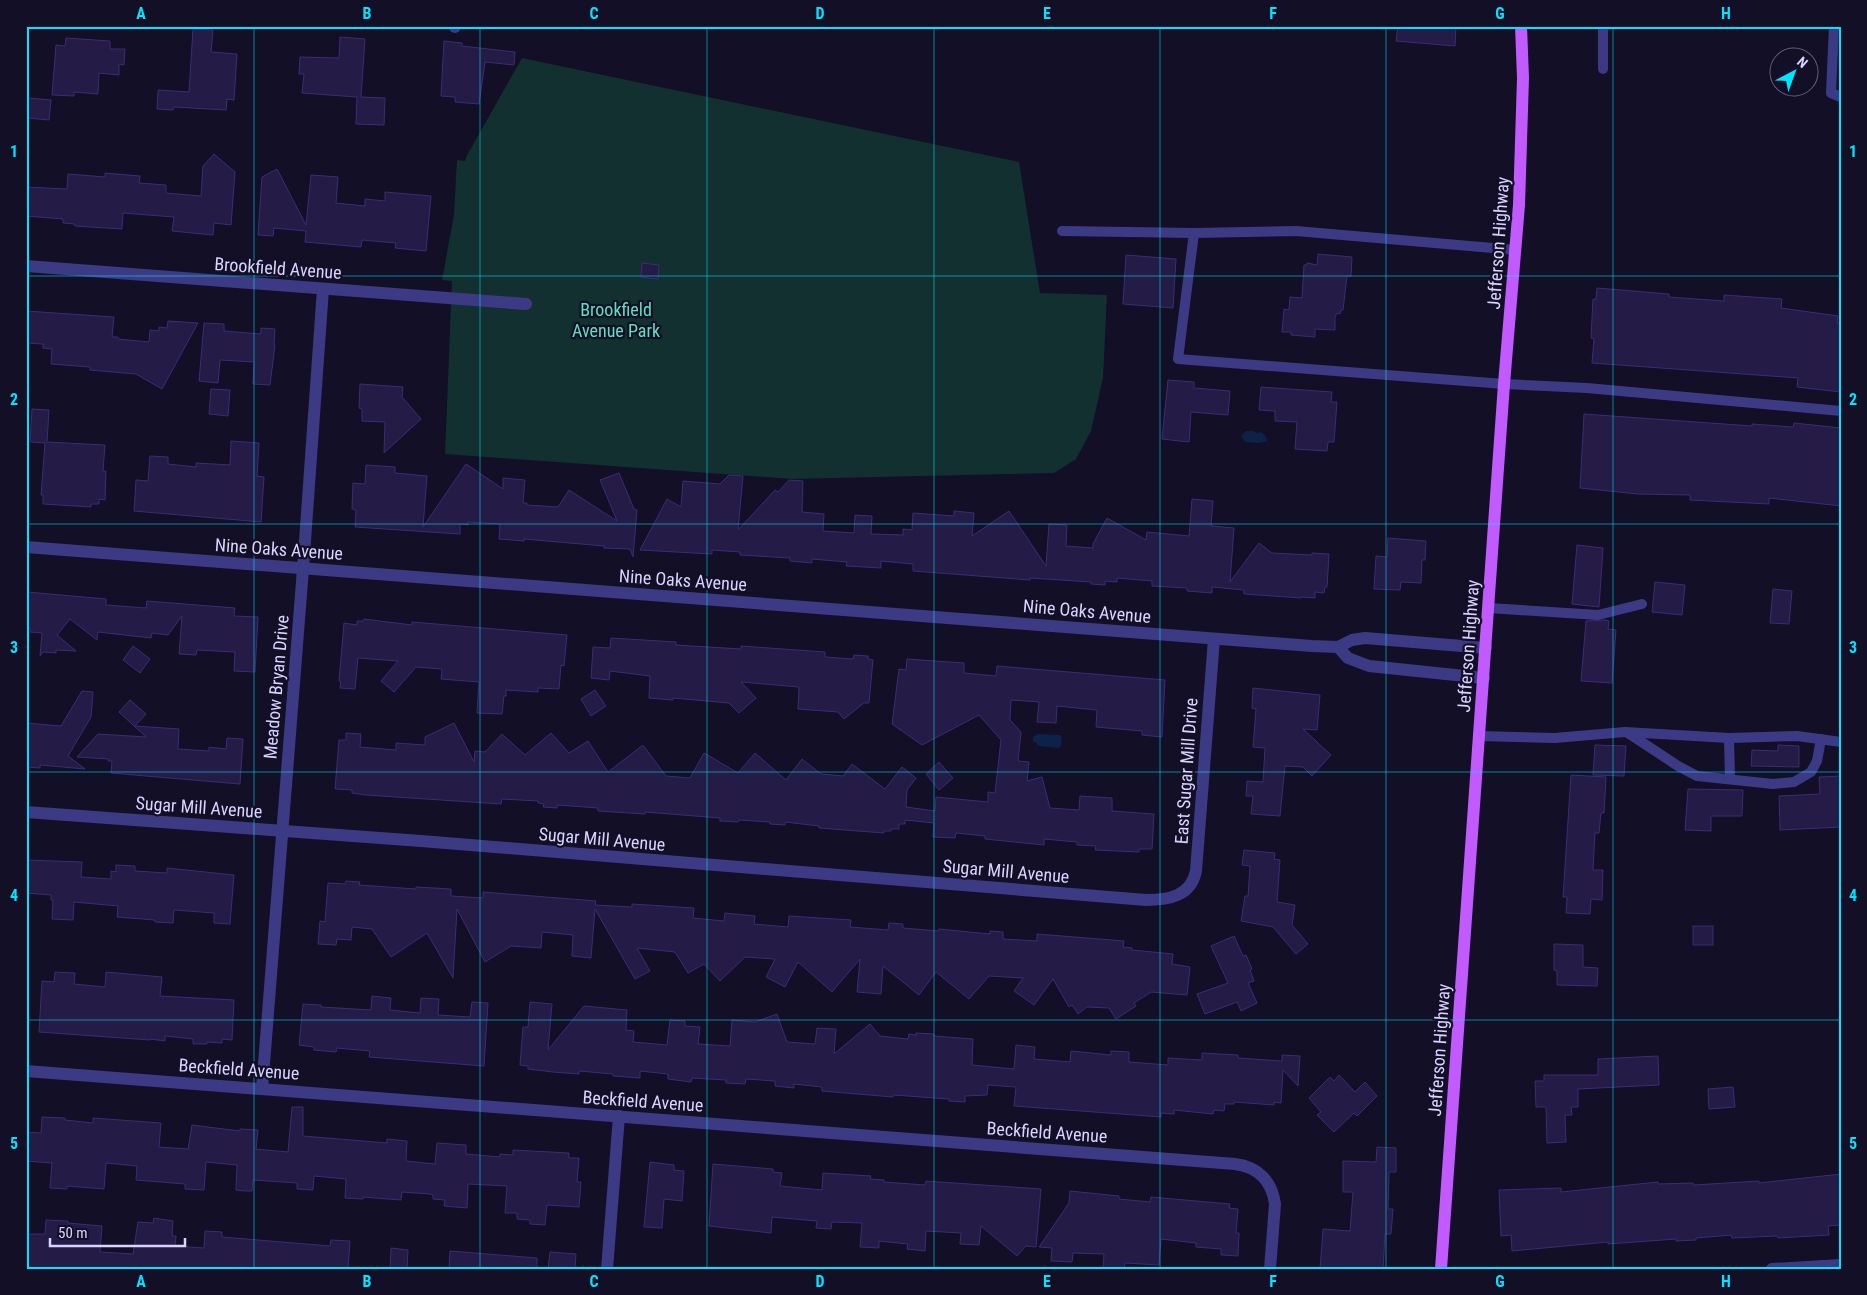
<svg xmlns="http://www.w3.org/2000/svg" width="1867" height="1295" font-family="'Roboto Condensed',sans-serif">
	<rect width="100%" height="100%" fill="#130f26"/>
	<path fill="#12302f" d="M522,58L1019,162L1040,293L1107,295L1103,378L1091,431L1076,459L1054,473L792,479L445,454L452,281L442,280L454,215L457,160L465,161L466,157Z"/>
	<g fill="#0c2248">
		<path d="M1246,431H1253L1257,433L1261,432L1266,436L1267,441L1259,443L1245,442L1241,436Z"/>
		<path d="M1038,734L1060,735L1062,737L1061,746L1059,748L1038,746L1036,742H1033V737Z"/>
	</g>
	<g fill="#241b47" stroke="#3b2d73">
		<path d="M1398,26H1456L1455,46L1396,41Z"/>
		<path d="M193,29L213,30L211,52L237,54L234,100L227,99L226,110L174,107L173,110L157,109L158,90L189,92Z"/>
		<path d="M340,37L365,39L361,97L385,98L384,125L356,124L357,97L302,93L304,74H299L300,57L339,58Z"/>
		<path d="M66,38L110,41V49H125L124,65L119,64V75L99,73L98,94L74,92V96L52,95L56,45L65,46Z"/>
		<path d="M444,41L462,43V46L515,52L514,65L485,62L479,104L455,102V97L441,96Z"/>
		<path d="M29,98L51,100L49,120L27,118Z"/>
		<path d="M214,154L235,172L231,225L214,223L213,235L172,231L174,217L123,213L122,229L75,226V224L63,223V219L26,216V187L67,189L68,174L105,177V173L140,176L139,183L166,185V193L201,196L203,166Z"/>
		<path d="M277,169L306,225L311,175L338,177L336,203L365,206V199L385,201V192L431,196L426,251L395,248L396,243L362,240L361,247L305,242L306,231L274,228L273,236L258,235L262,177Z"/>
		<path d="M1318,254L1352,257L1351,276H1347L1343,310H1341L1340,314L1337,313L1335,317V330L1315,329V337L1291,335V332H1282L1284,309L1289,310L1290,297L1302,298L1304,265H1307V263L1317,265Z"/>
		<path d="M1126,255L1176,259L1173,308L1123,304Z"/>
		<path d="M642,263L659,265L658,279L641,277Z"/>
		<path d="M1597,288L1669,294V297L1724,301V295L1782,299L1781,308L1838,316L1837,323H1841V392L1797,387L1798,378L1592,363L1594,339L1591,338L1593,299H1596Z"/>
		<path d="M26,311L114,317L112,337H118V339L149,342L150,330L159,331V327L167,328L168,321L198,323L162,389L136,374L90,370V367L51,364L52,349L43,348V344L26,343Z"/>
		<path d="M204,323L224,324V331L261,334V328L275,329L274,345H275L270,385L253,384L254,362L220,360L218,383L199,381Z"/>
		<path d="M1168,380L1194,382V388L1230,391L1228,415L1191,412L1189,442L1162,439Z"/>
		<path d="M360,384L403,387L402,397L421,419L384,453L385,422L362,421V409L359,408Z"/>
		<path d="M1261,387L1332,392L1331,402H1337L1334,442H1328L1327,451L1295,449L1297,422L1275,421V411L1259,410Z"/>
		<path d="M211,389L230,390L228,416L209,414Z"/>
		<path d="M32,409L49,410L47,442L105,445L103,471H106L105,500L99,499V504H91V507L43,504V495H41L45,443L30,442Z"/>
		<path d="M1584,414L1752,426V424L1793,427L1794,423L1841,428V506L1769,498V504L1690,500V495L1638,494L1580,488Z"/>
		<path d="M231,441L259,443L257,476L264,477L261,522L134,511L136,480L148,481L150,456L168,457V464L196,467V463L230,465Z"/>
		<path d="M466,464L503,489V478L525,480L523,503H527V505L558,507L569,490L617,521L600,480L619,473L634,509L637,510L633,557L630,549L604,548V546L524,539V541L499,539L500,524L468,522V525L460,524V534L355,527L356,510L352,509L353,483L365,484L366,465L395,467V473L427,476L423,527Z"/>
		<path d="M729,475L743,476L738,530L775,490L778,492L789,480L803,481L802,512L824,514L823,531L854,533L855,515L872,516L871,534L903,535V529L912,530L913,513L954,516V511L974,513L972,536L1009,511L1046,566L1049,524L1067,525L1066,546L1093,548V544L1107,518L1146,540L1147,532L1189,536L1192,499L1213,501L1211,526L1234,528L1230,582L1259,543L1272,553L1312,555V553L1329,554L1327,587H1325L1324,593L1315,592V598L1301,597V598L1244,594V590L1212,587V593L1187,591V588L1152,586V581L1117,578V582L1105,581V585L1091,584V582L1030,578V580L913,571V564L881,561V568L846,566L847,562L812,559V563L790,561V558L740,555V552L712,550V554L640,550L667,499L681,507L683,481L720,484Z"/>
		<path d="M1388,538L1426,541L1425,560H1422L1421,583L1401,582L1400,590L1374,589L1376,556L1387,557Z"/>
		<path d="M1577,545L1603,548L1599,607L1572,604Z"/>
		<path d="M1655,582L1685,585L1682,615L1652,612Z"/>
		<path d="M1773,589L1792,591L1789,624L1770,623Z"/>
		<path d="M27,592L106,599V605L146,608L147,601L235,608L234,616L258,617L255,672L234,671L235,652L197,650L196,655L179,654L182,616L168,635L152,633L151,638L98,632L97,640L70,619L57,635L76,651L56,650V653L43,652L40,656L42,633L30,632V628L26,627Z"/>
		<path d="M364,619L412,625V622L567,635L564,666L561,665L559,689L538,688V692L506,690V696H504L502,714L477,713L479,682L441,679L442,669L416,667L394,692L381,681L398,661L358,658L355,689L340,688L341,682L339,681L344,623L357,625V621H363Z"/>
		<path d="M1605,620L1609,621L1608,629L1616,630L1612,683L1581,681L1586,621Z"/>
		<path d="M611,638L676,642V645L741,649V646L825,652V657L853,659L854,655L868,656V659L873,660L869,703H864L844,719L838,712L798,709L799,687L741,682L756,698L739,713L729,703L673,698V700L649,698L650,676L610,671L609,680L591,678L593,647L610,648Z"/>
		<path d="M133,646L150,659L140,673L123,660Z"/>
		<path d="M907,659L964,663V673L996,676L997,666L1165,680L1162,737L1142,735V731L1096,727L1097,710L1057,706L1056,723L1037,722L1039,702L1011,700L1010,720L1021,732L1018,761L1029,762L1027,781L1042,777L1050,808L1079,810L1080,796L1112,798V811L1154,814L1152,849H1139V852L1095,850L1096,846L1077,845V842L1044,839V845L985,839V836L956,833L955,838L933,837L934,823L905,820V824H899V829H891V831H884V833L819,828V826L785,822V825L770,824V822L739,820L738,822L720,821V818L645,812V814L598,811V808L557,805V808L543,807L544,804L538,803V801L502,799L501,804L366,795L352,793V790L335,789L339,740H346V733L361,734L360,747L396,750V743L425,745V737L454,723L474,762L475,751L485,752L502,734L525,755L551,733L569,753L588,741L608,772L643,745L666,776L690,778L704,753L738,773L755,753L786,780L802,759L821,774L843,776L852,764L885,789L902,767L916,778L907,790L906,807L935,811L936,797L988,802V792L995,793L1001,740L979,715L922,745L892,724L899,669L906,670Z"/>
		<path d="M1253,688L1320,695L1317,730L1303,729L1331,755L1312,776L1303,767L1285,766L1280,816L1251,814L1253,796H1246L1247,781L1263,782L1265,748L1253,747L1256,709L1252,708Z"/>
		<path d="M595,690L606,706L591,716L581,699Z"/>
		<path d="M82,691L93,692L91,717L68,756L85,769L40,765V768L26,767V723L61,726Z"/>
		<path d="M130,700L146,714L135,726L179,729L178,749L209,751V747L226,749L227,738L243,739L240,784L111,773L112,761H108L109,759L77,757L98,734L146,737L119,712Z"/>
		<path d="M1595,745L1626,746L1624,776L1593,775Z"/>
		<path d="M1778,745L1799,746V767L1751,766L1752,750L1778,751Z"/>
		<path d="M939,762L953,778L939,790L926,774Z"/>
		<path d="M1571,775L1606,777L1604,813H1601L1599,833H1595L1593,870H1603L1602,900L1591,899L1590,914L1566,913L1567,897H1563Z"/>
		<path d="M1841,776V827L1780,830L1779,796L1820,794L1819,777Z"/>
		<path d="M1688,789L1743,790L1742,816H1711V831L1685,830Z"/>
		<path d="M1244,850L1275,853L1274,859L1280,860L1277,902L1295,905L1292,925L1308,944L1296,954L1273,927L1241,921L1245,896H1248L1250,866L1242,865Z"/>
		<path d="M26,860L82,862L81,877L111,879V871L116,872V865L135,866V871L167,873V868L234,875L230,924L214,923V913L174,910L173,923L155,922V920L117,917L118,906L74,902L73,920L52,919L53,900H51V895L26,893Z"/>
		<path d="M346,881L360,882L359,885L416,889V887L451,889V896L483,898V892L596,901L595,905L632,907V904L694,908L693,918L724,921L725,913L755,916L754,924L788,927L789,916L851,920L850,927L888,930L889,923L903,924V928L938,931L939,929L990,934V931L1003,932V939L1037,941V934L1124,941L1123,947L1132,948V950L1173,954L1172,964L1190,967L1187,995L1151,992L1134,1003L1136,1006L1116,1019L1109,1008L1087,1007L1078,1014L1072,1005L1069,1007L1053,979L1034,1005L1014,991L1023,978L989,976L969,999L936,972L919,995L883,966L881,994L857,992L860,959L832,992L798,962L785,987L766,977L775,959L745,957L720,981L704,964L688,973L675,952L637,948L650,971L635,979L595,909L591,958L572,956L573,935L542,932L541,948L511,946L485,962L457,909L453,978L427,933L391,957L372,929L352,927L351,940L337,939L336,945L318,944L320,921L325,922L328,883L345,884Z"/>
		<rect x="1693" y="926" width="20" height="19"/>
		<path d="M1234,936L1243,956L1246,955L1252,969L1250,970L1254,981L1248,983L1257,1003L1241,1011L1237,1002L1205,1014L1197,994L1228,983L1211,946Z"/>
		<path d="M1554,944L1583,945V967L1598,968L1597,986L1557,985V971L1554,970Z"/>
		<path d="M55,972L75,973L74,984L105,987L106,972L162,977L160,996L234,1000L232,1040L222,1039V1043L207,1042V1044H193V1039L165,1036V1041L150,1039V1040L39,1032L42,981L54,982Z"/>
		<path d="M372,996L391,998L390,1010L420,1013L421,998L439,999L438,1015L470,1017L472,1002L488,1003L484,1066L369,1057L370,1051L337,1048L336,1052L314,1050V1047L299,1045L303,1004L321,1005V1007L371,1010Z"/>
		<path d="M530,1002L552,1004L548,1050L584,1006L627,1010L626,1030L634,1031L633,1042L667,1045L670,1020L685,1021V1026L700,1027L698,1044L730,1046L732,1020L755,1022L777,1014L787,1042L815,1044L817,1028L836,1029L834,1054L870,1024L880,1036L908,1039L909,1034L916,1035V1033L934,1034V1036L973,1039L972,1065L1014,1069L1016,1045L1035,1047L1034,1059L1070,1062L1071,1051L1111,1055V1051L1129,1052V1062L1168,1065V1058L1202,1060V1053L1238,1055V1058L1282,1061V1055L1300,1056L1298,1086L1283,1070L1281,1103L1274,1102V1105L1234,1102V1104H1225L1224,1111L1214,1110L1213,1114L1174,1110V1114L1161,1113V1117L1014,1106L1016,1087L988,1085L987,1095L965,1096V1102L949,1101V1099L894,1095L893,1097L822,1091V1087L794,1084V1088L775,1086V1081L746,1079L745,1084L726,1083V1080L692,1078L691,1082L668,1079V1074L640,1071V1078L613,1076V1074L579,1071V1074L553,1072L528,1069V1066L520,1065L523,1027H528Z"/>
		<path d="M1658,1056L1659,1085L1578,1089V1107H1571L1572,1115H1565L1566,1142L1547,1143L1546,1107H1536L1535,1081H1544V1075H1598V1059Z"/>
		<path d="M1339,1075L1355,1092L1365,1082L1377,1096L1357,1116L1354,1113L1334,1132L1317,1115L1321,1112L1309,1098L1330,1077L1334,1081Z"/>
		<path d="M1733,1087L1735,1107L1709,1109L1708,1089Z"/>
		<path d="M292,1107H303V1136L387,1143V1139L407,1141L406,1161L435,1164L437,1143L466,1145V1154L500,1157V1154L513,1155V1150L569,1153V1158H579L577,1182H581L579,1207L547,1205L545,1225L530,1224V1220L517,1219V1213H505L507,1186L468,1184L467,1208L444,1206L445,1200L433,1199V1195L430,1194L402,1192L401,1200L363,1197V1199L345,1198L346,1179L314,1176L313,1190L297,1189V1183L253,1180L252,1191H245L236,1190L237,1165L206,1162L204,1190L185,1189V1184L136,1180L137,1166L106,1163L104,1189L67,1186V1189L50,1188L52,1163L26,1161V1132L41,1133L42,1117L65,1118V1120L93,1123V1118L161,1123L159,1147L188,1149L192,1125L240,1131V1129L258,1130L256,1149L288,1152Z"/>
		<path d="M1377,1147L1396,1148V1172H1389L1388,1209H1393L1391,1234H1385L1383,1269H1320L1323,1229L1350,1231L1353,1192H1343V1161L1376,1162Z"/>
		<path d="M650,1162L674,1165V1170L684,1171L682,1201L664,1199L662,1228L644,1227Z"/>
		<path d="M713,1164L773,1169V1172L782,1173L780,1186L822,1190L823,1173L871,1176L870,1179L884,1180V1182L925,1185L926,1181L1041,1189L1036,1247L1026,1246L1017,1256L981,1226L979,1245L960,1244L961,1233L926,1231L925,1251L907,1249L908,1244L879,1241V1248L860,1247L862,1223L832,1222L831,1229L816,1228L817,1221L772,1217L771,1233L709,1226Z"/>
		<path d="M1841,1174V1225L1828,1226L1829,1235L1778,1238L1777,1236L1732,1238L1731,1235L1696,1238V1240L1676,1241V1239L1608,1244V1242L1512,1251L1511,1235L1501,1236L1499,1190L1561,1188V1192L1658,1182V1184L1693,1183L1694,1185L1759,1181V1183Z"/>
		<path d="M1070,1191L1119,1196V1199L1150,1202L1151,1197L1230,1204L1229,1208L1238,1209L1236,1233H1239L1238,1256L1221,1255V1249L1196,1247V1243L1161,1239L1159,1265L1125,1263L1124,1269L1103,1268L1104,1254L1073,1253L1072,1262L1051,1261L1052,1248L1039,1247L1069,1203Z"/>
		<path d="M154,1218L173,1221L172,1236H176L175,1246L204,1248L205,1231L222,1232V1237L330,1246L331,1240L350,1241L348,1269H26V1234H45L46,1220L68,1221V1223L102,1226L100,1252L133,1254L138,1222L153,1223Z"/>
		<path d="M391,1248L408,1250L407,1269H390Z"/>
		<path d="M450,1251L537,1258V1269H449Z"/>
		<path d="M550,1252L576,1254L575,1269H548Z"/>
	</g>
	<g fill="none" stroke-linecap="round" stroke-linejoin="round">
		<g stroke="#3d3a85" stroke-width="10">
			<path d="M1603,26V69"/>
			<path d="M1834,26L1831,93L1841,97"/>
			<path d="M1062,231L1194,233"/>
			<path d="M1516,250L1296,231L1194,233L1178,359L1504,384L1587,388L1841,411"/>
			<path d="M1489,608L1598,615L1642,604"/>
			<path d="M1628,733L1678,766L1697,776L1773,784L1794,782L1811,772L1817,761L1821,739"/>
			<path d="M1479,736L1555,738L1625,732L1729,738L1797,736L1841,742"/>
			<path d="M1729,738L1730,779"/>
		</g>
		<g stroke="#3d3a85" stroke-width="12">
			<path d="M455,26V27"/>
			<path d="M26,266L526,304"/>
			<path d="M26,547L1312,646L1338,647L1352,640L1365,638L1486,648"/>
			<path d="M1338,647L1348,658L1369,666L1484,678"/>
			<path d="M26,812L421,841L1146,900C1169,900 1191,896 1196,871L1214,639"/>
			<path d="M26,1071L1235,1164C1258,1167 1272,1181 1275,1204L1270,1269"/>
			<path d="M262,1089L303,569L323,289"/>
			<path d="M607,1269L619,1116"/>
			<path d="M1772,1269L1841,1265"/>
		</g>
		<path stroke="#c25bff" stroke-width="12" d="M1441,1269L1504,384L1519,205L1523,78L1521,26"/>
	</g>
	<path fill="none" stroke="#00e5ff" stroke-width="1" stroke-opacity="0.55" d="M254,26V1269M480,26V1269M707,26V1269M934,26V1269M1160,26V1269M1386,26V1269M1613,26V1269M26,276H1841M26,524H1841M26,772H1841M26,1020H1841"/>
	<g text-anchor="middle" dominant-baseline="central" stroke-width="4.5" stroke-linejoin="round" paint-order="stroke">
		<g font-size="18" fill="#d9d4ff" stroke="#130f26">
			<text transform="translate(1498 243) rotate(-86)">Jefferson Highway</text>
			<text transform="translate(278 268) rotate(4)">Brookfield Avenue</text>
			<text transform="translate(279 549) rotate(4)">Nine Oaks Avenue</text>
			<text transform="translate(683 580) rotate(4)">Nine Oaks Avenue</text>
			<text transform="translate(1087 611) rotate(5)">Nine Oaks Avenue</text>
			<text transform="translate(1468 646) rotate(-86)">Jefferson Highway</text>
			<text transform="translate(276 687) rotate(-85)">Meadow Bryan Drive</text>
			<text transform="translate(1186 771) rotate(-86)">East Sugar Mill Drive</text>
			<text transform="translate(199 807) rotate(4)">Sugar Mill Avenue</text>
			<text transform="translate(602 839) rotate(5)">Sugar Mill Avenue</text>
			<text transform="translate(1006 871) rotate(5)">Sugar Mill Avenue</text>
			<text transform="translate(1439 1050) rotate(-86)">Jefferson Highway</text>
			<text transform="translate(239 1069) rotate(4)">Beckfield Avenue</text>
			<text transform="translate(643 1101) rotate(4)">Beckfield Avenue</text>
			<text transform="translate(1047 1132) rotate(4)">Beckfield Avenue</text>
		</g>
		<g font-size="18" fill="#5fe0c0" stroke="#130f26">
			<text x="616" y="309">Brookfield<tspan x="616" dy="21">Avenue Park</tspan></text>
		</g>
	</g>
	<rect width="1867" height="1295" fill="none" stroke="#130f26" stroke-width="55"/>
	<g transform="translate(1794 72) rotate(41)"><circle r="24" fill="#130f26" stroke="#625e7d"/>
	<path d="M0-4L9 19L0 12L-9 19Z" fill="#00e5ff"/>
	<text y="-8" font-size="14" font-weight="bold" text-anchor="middle" fill="#d9d4ff">N</text>
	</g>
	<path d="M50 1238v8h135v-8" fill="none" stroke="#d9d4ff" stroke-width="2.5"/>
	<text x="58" y="1238" font-size="15" fill="#d9d4ff" stroke="#130f26" stroke-width="4" paint-order="stroke">50 m</text>
	<rect x="28" y="28" width="1812" height="1240" fill="none" stroke="#00e5ff" stroke-width="2"/>
	<g font-size="16" text-anchor="middle" font-weight="bold" fill="#00e5ff">
		<text x="141" y="19">A</text>
		<text x="367" y="19">B</text>
		<text x="594" y="19">C</text>
		<text x="820" y="19">D</text>
		<text x="1047" y="19">E</text>
		<text x="1273" y="19">F</text>
		<text x="1500" y="19">G</text>
		<text x="1726" y="19">H</text>
		<text x="14" y="157">1</text>
		<text x="1853" y="157">1</text>
		<text x="14" y="405">2</text>
		<text x="1853" y="405">2</text>
		<text x="14" y="653">3</text>
		<text x="1853" y="653">3</text>
		<text x="14" y="901">4</text>
		<text x="1853" y="901">4</text>
		<text x="14" y="1149">5</text>
		<text x="1853" y="1149">5</text>
		<text x="141" y="1287">A</text>
		<text x="367" y="1287">B</text>
		<text x="594" y="1287">C</text>
		<text x="820" y="1287">D</text>
		<text x="1047" y="1287">E</text>
		<text x="1273" y="1287">F</text>
		<text x="1500" y="1287">G</text>
		<text x="1726" y="1287">H</text>
	</g>
</svg>
